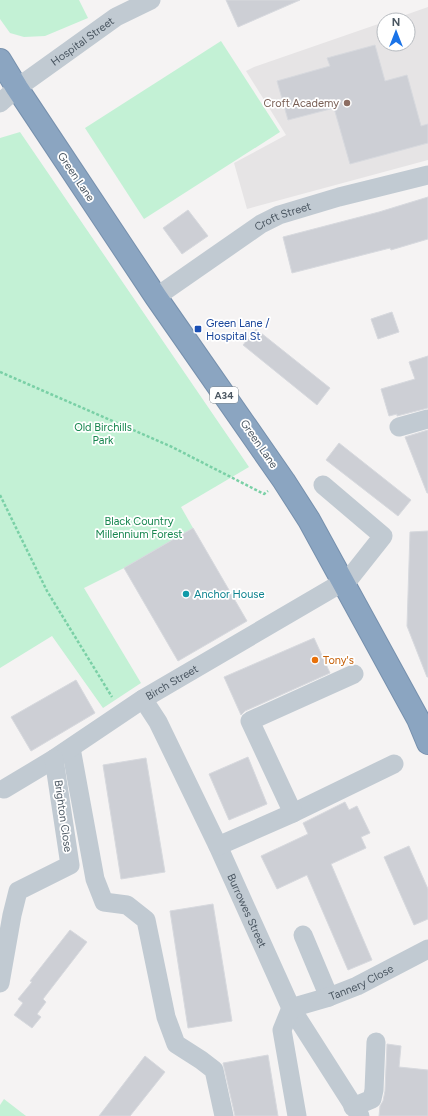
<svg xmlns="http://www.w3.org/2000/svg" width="428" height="1116" font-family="Figtree,sans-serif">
	<rect width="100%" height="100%" fill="#f5f3f3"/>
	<path fill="#e6e4e5" d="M428,7V160L247,209L234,163L286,135L246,71L254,67L384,22V44H408V20H391Z"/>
	<g fill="#c3f1d5">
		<path d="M0,0H79L88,18L45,36L24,37L10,33L0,19Z"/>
		<path d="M221,41L280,132L144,219L85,128Z"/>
		<path d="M20,132L249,467L181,507L193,528L124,568L84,588L141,683L103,708L52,636L0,668V138Z"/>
		<path d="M4,1099L26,1116H0V1105Z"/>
	</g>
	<g fill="#cdcfd5" stroke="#d7d9de">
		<path d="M226,0H300L238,27Z"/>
		<path d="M375,45L385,81L407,75L421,126L428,124V143L350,164L334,108L288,120L277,81L330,66L327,58Z"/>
		<path d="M428,197V239L391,250L390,248L292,273L283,237L379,212Z"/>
		<path d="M188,210L208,236L182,254L163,228Z"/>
		<path d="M392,312L399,332L378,339L371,319Z"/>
		<path d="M256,329L330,388L317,405L243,345Z"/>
		<path d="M428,356V408L397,416V414L389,416L381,389L415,379L409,362Z"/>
		<path d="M428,430V493H427L405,437Z"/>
		<path d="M339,443L411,500L398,516L326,460Z"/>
		<path d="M193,528L247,621L178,661L124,568Z"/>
		<path d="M428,531V677H427L407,626L410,532Z"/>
		<path d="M314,638L330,673L245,711L241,715L224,677Z"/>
		<path d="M76,680L95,713L31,751L11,717Z"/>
		<path d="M248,757L267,804L229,820L209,774Z"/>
		<path d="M146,758L165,872L121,879L103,765Z"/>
		<path d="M345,802L349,810L357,806L370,833L361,837L366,848L331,864L372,960L348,970L307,875L277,889L261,856L308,834L303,823Z"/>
		<path d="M409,846L428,889V919L414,925L384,857Z"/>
		<path d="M213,904L232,1021L188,1028L170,911Z"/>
		<path d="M70,930L87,942L43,999L46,1002L37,1014L41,1017L32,1028L14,1015L23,1003L18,999L32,982L30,981Z"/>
		<path d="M387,1044L401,1046L399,1067L428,1070V1116H379L380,1106L383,1101L385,1091Z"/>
		<path d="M268,1055L278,1116H235L223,1063Z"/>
		<path d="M145,1056L165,1072L130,1116H99Z"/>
	</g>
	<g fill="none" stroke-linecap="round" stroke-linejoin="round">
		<g stroke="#7690ad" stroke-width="24">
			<path id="highway" d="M0,60L17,88L156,297L284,481L309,520L418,719L428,743"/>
		</g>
		<g stroke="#7ad0a6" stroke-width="2.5" stroke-dasharray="3 2" stroke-linecap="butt">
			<path d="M0,372L172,447L264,494L268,491"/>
			<path d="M0,495L47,591L112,697"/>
		</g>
		<g stroke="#c1cad2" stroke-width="19">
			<path id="s1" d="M0,103L17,88L116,17L151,0"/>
			<path id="s2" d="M156,297L261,224L279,215L339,197L428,175"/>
			<path d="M399,427L428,419"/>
			<path d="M323,485L383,536L345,584"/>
			<path id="s3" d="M143,699L158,722L218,846L291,1008L360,1116"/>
			<path d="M71,748L95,879L104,902L127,905L146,920L166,1017L176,1044L201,1060L214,1070L224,1116"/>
			<path id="s4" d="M4,789L54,759L143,699L343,582"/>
			<path d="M293,813L394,764"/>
			<path d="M218,846L293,813L250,721L354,674"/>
			<path d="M303,935L329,997"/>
			<path d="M0,983L12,915L18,891L70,865L54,759"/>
			<path d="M353,1107L372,1099L374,1090L376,1042"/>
			<path id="s5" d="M297,1116L282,1030L291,1008L329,997L357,986L428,949"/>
		</g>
		<use href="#highway" stroke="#8ba5c1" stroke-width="22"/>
	</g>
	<circle fill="#8d6e63" stroke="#fff" stroke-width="1.5" cx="347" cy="103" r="4"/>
	<rect fill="#1a4fb4" stroke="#fff" stroke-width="1.5" x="194" y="325" width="8" height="8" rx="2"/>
	<circle fill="#0f9aa8" stroke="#fff" stroke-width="1.5" cx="186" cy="594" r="4"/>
	<circle fill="#e8710a" stroke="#fff" stroke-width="1.5" cx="315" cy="660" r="4"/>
	<g text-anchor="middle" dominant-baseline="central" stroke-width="3.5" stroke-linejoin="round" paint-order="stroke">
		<rect fill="#fff" stroke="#808990" stroke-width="1" x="210" y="387" width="28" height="16" rx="3"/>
		<g font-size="10" font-weight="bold" fill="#4a5661">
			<text x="224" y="395">A34</text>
		</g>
		<g font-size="11" fill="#4a5661" stroke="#fff">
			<text stroke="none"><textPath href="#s1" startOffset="103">Hospital Street</textPath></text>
			<text transform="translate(76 177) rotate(56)">Green Lane</text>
			<text stroke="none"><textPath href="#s2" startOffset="151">Croft Street</textPath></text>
			<text transform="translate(259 444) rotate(55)">Green Lane</text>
			<text stroke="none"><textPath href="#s4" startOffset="199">Birch Street</textPath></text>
			<text transform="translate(63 816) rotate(82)">Brighton Close</text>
			<text stroke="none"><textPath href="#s3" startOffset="236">Burrowes Street</textPath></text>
			<text stroke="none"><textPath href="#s5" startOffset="186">Tannery Close</textPath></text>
		</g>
		<g font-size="11" fill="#785e54" stroke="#fff" text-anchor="end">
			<text x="339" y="103">Croft Academy</text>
		</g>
		<g font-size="11" fill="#164399" stroke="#fff" text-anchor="start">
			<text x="206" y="323">Green Lane /<tspan x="206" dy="13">Hospital St</tspan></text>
		</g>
		<g font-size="11" fill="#17864f" stroke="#fff">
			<text x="103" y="427">Old Birchills<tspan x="103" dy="13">Park</tspan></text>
			<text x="139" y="521">Black Country<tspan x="139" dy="13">Millennium Forest</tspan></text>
		</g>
		<g font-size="11" fill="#0d838f" stroke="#fff" text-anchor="start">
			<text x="194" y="594">Anchor House</text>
		</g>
		<g font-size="11" fill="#c56008" stroke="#fff" text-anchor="start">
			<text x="323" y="660">Tony's</text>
		</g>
	</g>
	<g transform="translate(396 32)"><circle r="19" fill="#ffffff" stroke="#b7bbc0"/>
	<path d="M0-3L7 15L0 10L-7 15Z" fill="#1a73e8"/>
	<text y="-6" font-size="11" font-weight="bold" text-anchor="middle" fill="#4a5661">N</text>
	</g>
</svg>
